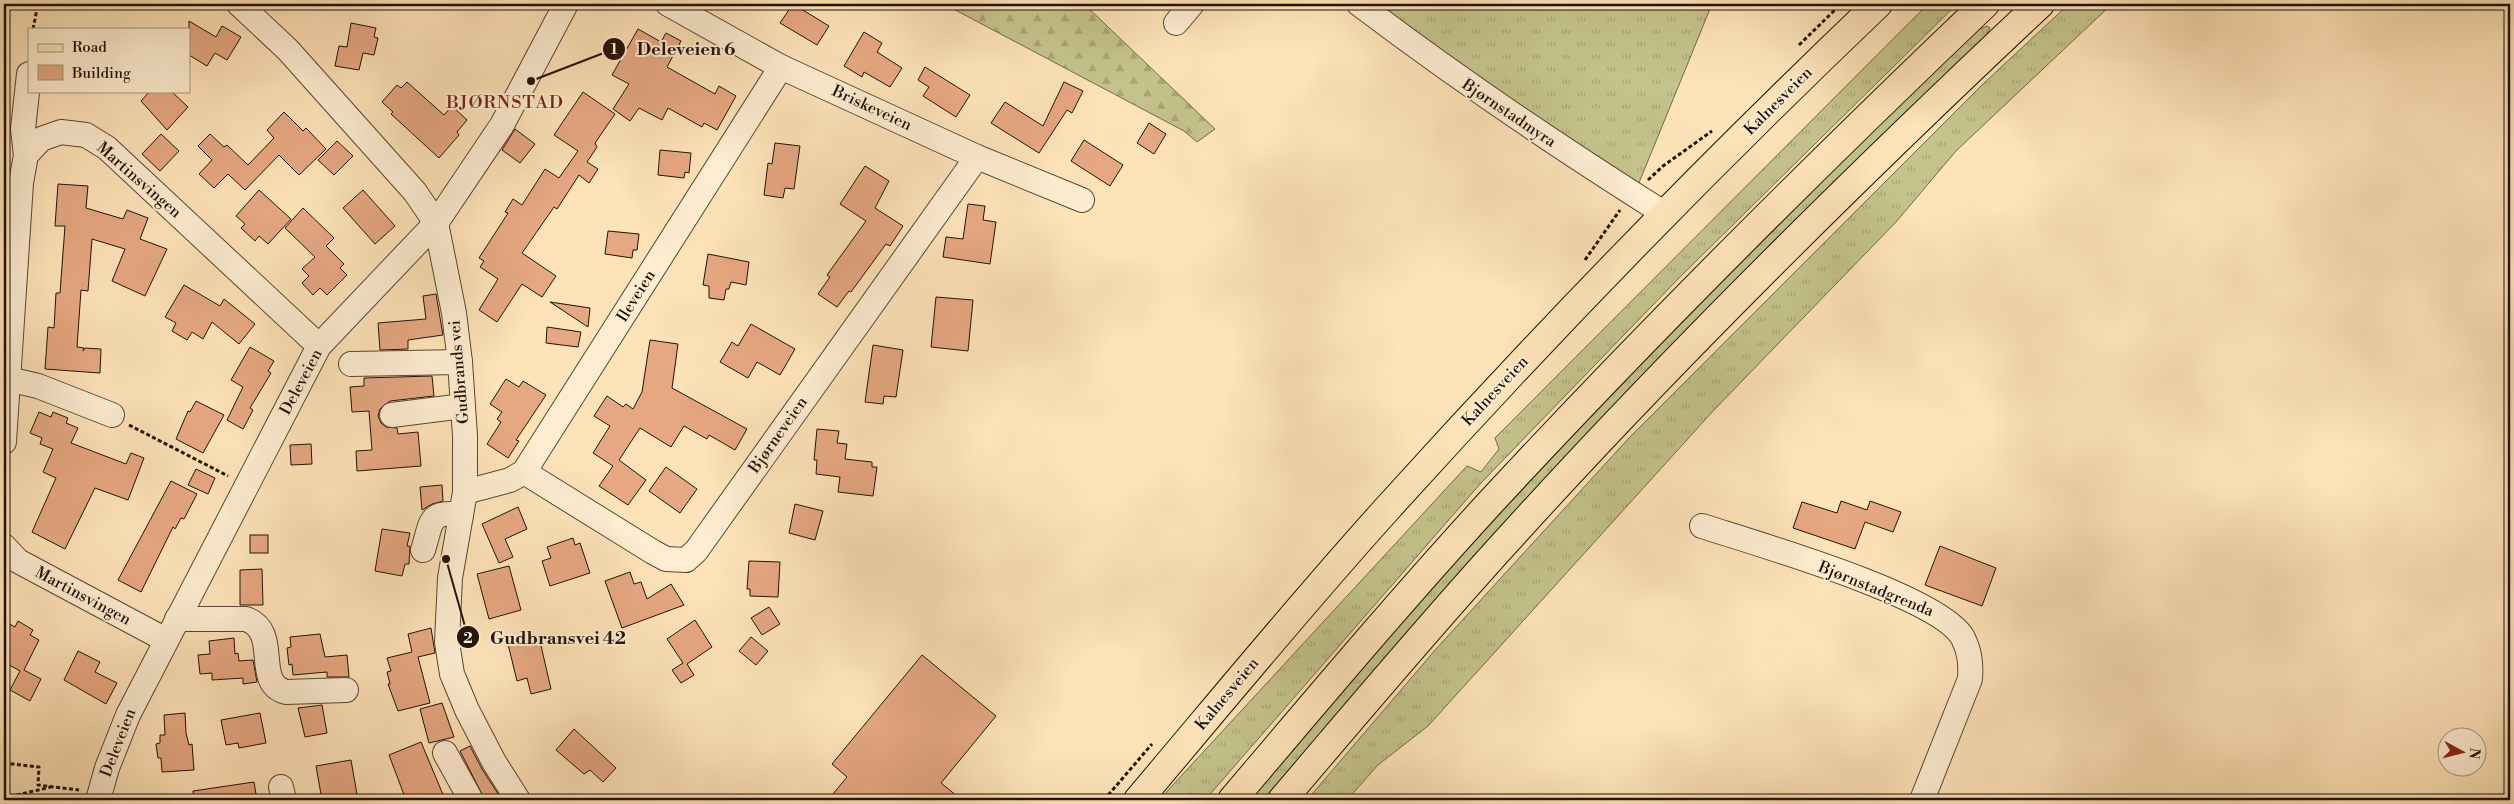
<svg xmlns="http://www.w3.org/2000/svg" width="2514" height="804" font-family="'Libre Bodoni',serif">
	<defs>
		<pattern id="grass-tufts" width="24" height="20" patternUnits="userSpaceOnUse" patternTransform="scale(1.25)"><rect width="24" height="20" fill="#c4c38b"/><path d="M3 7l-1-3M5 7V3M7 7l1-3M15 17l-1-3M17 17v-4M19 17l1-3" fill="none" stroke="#a8a676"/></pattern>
		<pattern id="forest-firs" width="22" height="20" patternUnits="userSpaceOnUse" patternTransform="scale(1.25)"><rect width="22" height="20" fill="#c4c38b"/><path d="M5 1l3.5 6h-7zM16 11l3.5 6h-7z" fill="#a8a676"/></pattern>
	</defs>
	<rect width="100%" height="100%" fill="#fee3b8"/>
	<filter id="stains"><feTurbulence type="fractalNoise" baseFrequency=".004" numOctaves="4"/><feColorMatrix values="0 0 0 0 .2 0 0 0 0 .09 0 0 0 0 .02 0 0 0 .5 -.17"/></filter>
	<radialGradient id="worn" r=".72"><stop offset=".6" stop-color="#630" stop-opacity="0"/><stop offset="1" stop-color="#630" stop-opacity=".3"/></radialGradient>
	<g fill="url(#grass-tufts)" stroke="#736a48">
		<path d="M1359,4H1712L1634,195Z"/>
		<path d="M1928,4H1957L1679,278L1480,484L1205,800H1159L1467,466L1481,472L1499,449L1495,438Z"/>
		<path d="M2069,4H2112L1956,151L1896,222L1713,411L1428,726L1378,765L1347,800H1307L1436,649L1629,438L1983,84Z"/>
		<path d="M1987,26L1990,28L1985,38L1541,483L1351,697L1263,800H1251C1314,726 1376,651 1441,578C1612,389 1793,209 1976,31Z"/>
	</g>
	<path fill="url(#forest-firs)" stroke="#736a48" d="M944,4H1084L1215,129L1197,142L1184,131Z"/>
	<g fill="#e6a882" stroke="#221204">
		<path d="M793,4L829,26L817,45L780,23Z"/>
		<path d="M189,21L216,37L222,26L241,37L227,60L215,53L207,66L189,55Z"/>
		<path d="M351,23L376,28L374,37L378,38L374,55L363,53L359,70L335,66L339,46L347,47Z"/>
		<path d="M638,29L661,42L666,33L681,41L667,67L715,94L719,86L736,96L717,130L704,123L702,127L668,108L662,120L639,108L630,121L613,109L629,84L612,75Z"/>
		<path d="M864,32L882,43L877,52L902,68L890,87L864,72L862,77L844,66Z"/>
		<path d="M925,67L970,95L956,117L923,96L929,87L918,80Z"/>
		<path d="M407,82L444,115L452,106L467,120L457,132L459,135L439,158L391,114L393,112L382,102L397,85L401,88Z"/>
		<path d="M1064,82L1083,91L1072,113L1067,110L1039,153L991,123L1005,102L1043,126Z"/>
		<path d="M150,91H171L188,107L167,130L141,101Z"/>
		<path d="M583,92L615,114L595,143L597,147L587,162L598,169L589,183L579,175L557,209L554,207L522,253L556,276L542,297L522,284L497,322L479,310L498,279L480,267L484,261L479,258L508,213L505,212L513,199L522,205L545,169L559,178L578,151L554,135Z"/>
		<path d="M284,112L303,131L306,128L326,149L299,175L279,155L245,190L228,174L214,188L199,174L212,160L198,146L210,134L224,147L227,145L248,165L274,138L267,130Z"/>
		<path d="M1149,123L1166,134L1154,154L1137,143Z"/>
		<path d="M515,129L535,144L520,163L502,150Z"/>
		<path d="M161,134L179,151L160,171L142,154Z"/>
		<path d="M1084,140L1123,165L1110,186L1071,161Z"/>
		<path d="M337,141L353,156L334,175L318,160Z"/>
		<path d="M775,143L800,146L794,189L785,188L783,198L764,195L768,163L772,164Z"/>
		<path d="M660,150L691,153L689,173L685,172L684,178L658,175Z"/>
		<path d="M865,166L889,181L875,208L903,226L890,246L886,244L851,292L849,291L837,307L818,294L830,277L827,275L866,221L840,204Z"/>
		<path d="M58,184L88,186L86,208L123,219L127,210L148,218L140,239L167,249L145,296L112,281L125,249L92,239L88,291L81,290L77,347L84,348L83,351L85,348L101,349L100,373L45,369L48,327L54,328L56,293H60L65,226H55Z"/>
		<path d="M259,190L291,219L268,244L259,236L255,241L241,228L245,224L236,216Z"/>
		<path d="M363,190L395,226L375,244L343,208Z"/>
		<path d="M968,204L985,206L983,220L996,222L990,264L943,257L946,237L963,239Z"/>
		<path d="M303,208L334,238L326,246L344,264L340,268L347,275L327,295L320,288L313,295L302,283L309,276L302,269L315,257L285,228Z"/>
		<path d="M608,231L639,234L637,250H633L632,258L605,254Z"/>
		<path d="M708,254L749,262L746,285L731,282L729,289H726L724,300L709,298V286L703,285Z"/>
		<path d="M184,285L220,306L224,299L255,324L239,344L212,322L203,339L192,332L187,340L172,331L176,323L165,317Z"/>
		<path d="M436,294L443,335L408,340V349L380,350L378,323L426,319L423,296Z"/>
		<path d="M936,297L973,300L968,351L931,347Z"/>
		<path d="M550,302L590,308L588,327Z"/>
		<path d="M751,324L795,349L780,375L757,362L748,378L720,362L732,342L738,346Z"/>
		<path d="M547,327L581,332L578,347L546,343Z"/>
		<path d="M650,340L678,344L672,388L747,429L735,450L709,435L707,439L684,426L671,447L640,428L619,460L646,480L628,505L599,486L613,466L593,453L610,426L594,416L607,396L623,407L626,404L633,409L642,392Z"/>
		<path d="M873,345L903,350L896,397L884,396L883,404L865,402Z"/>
		<path d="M250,347L274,361L268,371L271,373L250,408L253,410L243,429L227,420L243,387L231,380Z"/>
		<path d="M432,376L434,396L390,401L380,409L378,416L381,423L386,427L397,428L398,434L418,432L421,466L357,471L356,451L372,450L369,411L352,412L350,387L364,386V378Z"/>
		<path d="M506,379L519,387L523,381L546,395L516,440L519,441L508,458L487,444L501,422L497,419L502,412L490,404Z"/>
		<path d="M196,401L224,415L203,453L176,439L188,411L190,412Z"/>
		<path d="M39,412L51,417L53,412L68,418L66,423L78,428L71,443L126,464L131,453L144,458L128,500L95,488L65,549L32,532L56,478L43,472L53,449L40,444L42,438L30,433Z"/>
		<path d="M817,429L839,431L837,443L847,444L845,459L872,462V467H877L873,496L838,492L840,477L816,474L817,460H814Z"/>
		<path d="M311,444L312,464L291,465L290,445Z"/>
		<path d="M666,467L697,489L680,513L649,491Z"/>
		<path d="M196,469L215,478L208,494L188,485Z"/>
		<path d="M171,481L197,494L184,519L181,518L175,529L173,527L141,592L118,580Z"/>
		<path d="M442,485L443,501L432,504L422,510L420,487Z"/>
		<path d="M1841,501L1867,510L1870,501L1901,512L1893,532L1865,522L1855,549L1793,528L1802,502L1837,513Z"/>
		<path d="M795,504L823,511L815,540L789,533Z"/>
		<path d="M518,507L527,529L505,539L513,557L499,563L482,524Z"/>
		<path d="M382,529L410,533L407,546H410L409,564H405L402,576L375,571Z"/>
		<rect x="250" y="535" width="18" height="18"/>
		<path d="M573,538L575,545L580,543L590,573L550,586L542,561L551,558L547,547Z"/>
		<path d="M1940,546L1996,568L1982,606L1925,585Z"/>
		<path d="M749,561L780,562L778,597L750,596V589H747Z"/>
		<path d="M509,566L521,610L489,619L477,574Z"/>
		<path d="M262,569L263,605H240V570Z"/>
		<path d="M630,572L634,584L641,582L647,599L671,584L684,605L622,628L605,581Z"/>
		<path d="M769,607L780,624L762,635L751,618Z"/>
		<path d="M695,620L712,647L687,664L694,675L681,683L672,670L683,663L667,639Z"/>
		<path d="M4,621L15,627L18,621L33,630L30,635L39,640L24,670L41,679L30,701L10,690L20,671L4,662Z"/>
		<path d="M431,628L435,653L418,657L430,703L398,711L388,684H390L387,672L391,671L387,658L412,652L408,634Z"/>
		<path d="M320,634L325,657L347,655L349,677H327V672L293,675L292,664L289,665L287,648L291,647L290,637Z"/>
		<path d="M539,637L551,689L531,694L527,678L517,681L508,644Z"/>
		<path d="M751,637L768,651L756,665L739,651Z"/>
		<path d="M234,638L235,654L238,653L239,661L253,660L257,682L243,684V678L212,680V673L200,674L198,655L210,654L209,641Z"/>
		<path d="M78,651L100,662L95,672L117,683L106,704L64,680Z"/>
		<path d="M922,655L996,716L941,783L962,800H828L847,777L832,764Z"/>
		<path d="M442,703L454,737L429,743L420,709Z"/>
		<path d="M322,705L327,733L305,737L298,708Z"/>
		<path d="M185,713L186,733L189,745L192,744L194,770L162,772L161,758H158L156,744L160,743V735H165L164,715Z"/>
		<path d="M260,713L266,743L239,748L238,743L226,745L221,720Z"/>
		<path d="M574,729L616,768L603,782L590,770L584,774L556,750Z"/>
		<path d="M421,742L444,797L435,800H406L389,755Z"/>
		<path d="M470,746L482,769L502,800H485L460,751Z"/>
		<path d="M351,760L358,800H322L316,766Z"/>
		<path d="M254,782L257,800H194L193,791Z"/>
	</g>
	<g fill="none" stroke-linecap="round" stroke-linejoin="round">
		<g stroke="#594631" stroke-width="26">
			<g id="minor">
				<path d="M239,4L288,50L415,192L436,223L454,313L460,362L465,436V492L450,578L447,642L452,674L467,710L494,762L518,800"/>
				<path d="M668,4L781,67L977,157L1082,200"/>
				<path d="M1359,4C1458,79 1560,148 1665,214"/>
				<path d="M1176,23L1192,4"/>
				<path d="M26,155L23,129L29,74"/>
				<path d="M351,364L460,362"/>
				<path d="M8,379L38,386L112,415"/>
				<path d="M392,415L463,406"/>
				<path d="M4,442L21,183L26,155L41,139L61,132L86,135L107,148L319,346"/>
				<path d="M524,472L653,552L666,559L686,560L696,551L977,157"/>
				<path d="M465,492L510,480L524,472L781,67"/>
				<path d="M1702,526C1754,543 1940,596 1963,638C1970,652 1971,664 1970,679L1922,800"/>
				<path d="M4,546L18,561L166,640"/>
				<path d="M423,550C432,522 428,510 461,515"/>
				<path d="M177,619H246C282,632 252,683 286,692L346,690"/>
				<path d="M445,753L471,800"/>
				<path d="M281,787L284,800"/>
				<path d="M98,800L107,768L128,715L319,346L436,223L502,125L566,4"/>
			</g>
		</g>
		<g stroke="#221204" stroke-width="30">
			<path id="major" d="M1138,800C1220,703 1301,604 1386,510C1544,335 1708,166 1878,4"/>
		</g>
		<g stroke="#221204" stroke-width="30">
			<g id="highway">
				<path d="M1232,800C1316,701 1400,601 1488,505C1648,332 1815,166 1985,4"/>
				<path d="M1282,800C1358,711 1434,620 1514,533C1681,349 1859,174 2040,4"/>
			</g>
		</g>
		<g stroke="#221204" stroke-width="3" stroke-dasharray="4 2.5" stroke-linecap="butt">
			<path d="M33,29L38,4"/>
			<path d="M1799,45L1841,4"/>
			<path d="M1648,180L1663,166L1712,131"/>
			<path d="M1585,260L1620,210"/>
			<path d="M129,425L228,476"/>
			<path d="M4,763L39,767L38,785L79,790"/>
			<path d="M4,798L51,787"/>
			<path d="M1104,800L1152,744"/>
		</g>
		<use href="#minor" stroke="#feedd1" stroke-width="24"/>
		<use href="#major" stroke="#fee3b8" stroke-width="28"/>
		<use href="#highway" stroke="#fee3b8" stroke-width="28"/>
	</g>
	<g text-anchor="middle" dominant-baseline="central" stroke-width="4" stroke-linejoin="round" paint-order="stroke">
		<g font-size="16" fill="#221204" stroke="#feedd1">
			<text transform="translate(1778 101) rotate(-45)">Kalnesveien</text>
			<text transform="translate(872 108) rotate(25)">Briskeveien</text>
			<text transform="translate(1509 113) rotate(34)">Bjørnstadmyra</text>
			<text transform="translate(139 180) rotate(41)">Martinsvingen</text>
			<text transform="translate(636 296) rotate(-58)">Ileveien</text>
			<text transform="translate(459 372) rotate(-95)">Gudbrands vei</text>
			<text transform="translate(301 382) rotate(-62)">Deleveien</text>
			<text transform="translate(1495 391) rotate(-47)">Kalnesveien</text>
			<text transform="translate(778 435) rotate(-55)">Bjørneveien</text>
			<text transform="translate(1876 589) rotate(22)">Bjørnstadgrenda</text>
			<text transform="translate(83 596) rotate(28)">Martinsvingen</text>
			<text transform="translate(1227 694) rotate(-50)">Kalnesveien</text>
			<text transform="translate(118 743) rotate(-69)">Deleveien</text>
		</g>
		<g font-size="18" letter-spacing="1" fill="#7a1f14" stroke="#feedd1">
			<text x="505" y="102">BJØRNSTAD</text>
		</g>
	</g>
	<path fill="none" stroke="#221204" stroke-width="2" d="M531 81L614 49M446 559L468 637"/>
	<g fill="#221204" stroke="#feedd1" stroke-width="2">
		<circle cx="531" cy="81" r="5"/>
		<circle cx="446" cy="559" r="5"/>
		<circle cx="614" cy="49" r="12"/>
		<circle cx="468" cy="637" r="12"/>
	</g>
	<g font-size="15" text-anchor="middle" font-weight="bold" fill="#fff">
		<text x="614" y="54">1</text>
		<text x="468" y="643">2</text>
	</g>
	<g font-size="18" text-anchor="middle" font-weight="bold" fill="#221204" stroke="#feedd1" stroke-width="4" stroke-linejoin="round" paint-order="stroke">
		<text x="686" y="55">Deleveien 6</text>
		<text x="558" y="644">Gudbransvei 42</text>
	</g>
	<rect width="2514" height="804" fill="none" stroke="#fee3b8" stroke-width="20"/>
	<rect x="5" y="5" width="2504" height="794" fill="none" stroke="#221204" stroke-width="2.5"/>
	<rect x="10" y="10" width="2494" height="784" fill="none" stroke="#221204"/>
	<rect x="28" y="28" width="162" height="65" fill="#feedd1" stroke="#a6957f"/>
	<rect x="38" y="44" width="25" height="8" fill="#fee3b8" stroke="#a6957f"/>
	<text x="72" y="52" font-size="15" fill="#221204">Road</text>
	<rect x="38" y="65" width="25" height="15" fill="#e6a882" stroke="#a6957f"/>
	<text x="72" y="78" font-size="15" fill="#221204">Building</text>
	<g transform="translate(2462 752) rotate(97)"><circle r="24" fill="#feedd1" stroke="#a6957f"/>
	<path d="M0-4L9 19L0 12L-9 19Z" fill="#8f2418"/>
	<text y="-8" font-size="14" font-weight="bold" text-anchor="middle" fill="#221204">N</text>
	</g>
	<rect width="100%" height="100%" filter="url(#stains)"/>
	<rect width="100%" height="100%" fill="url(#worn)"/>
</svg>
